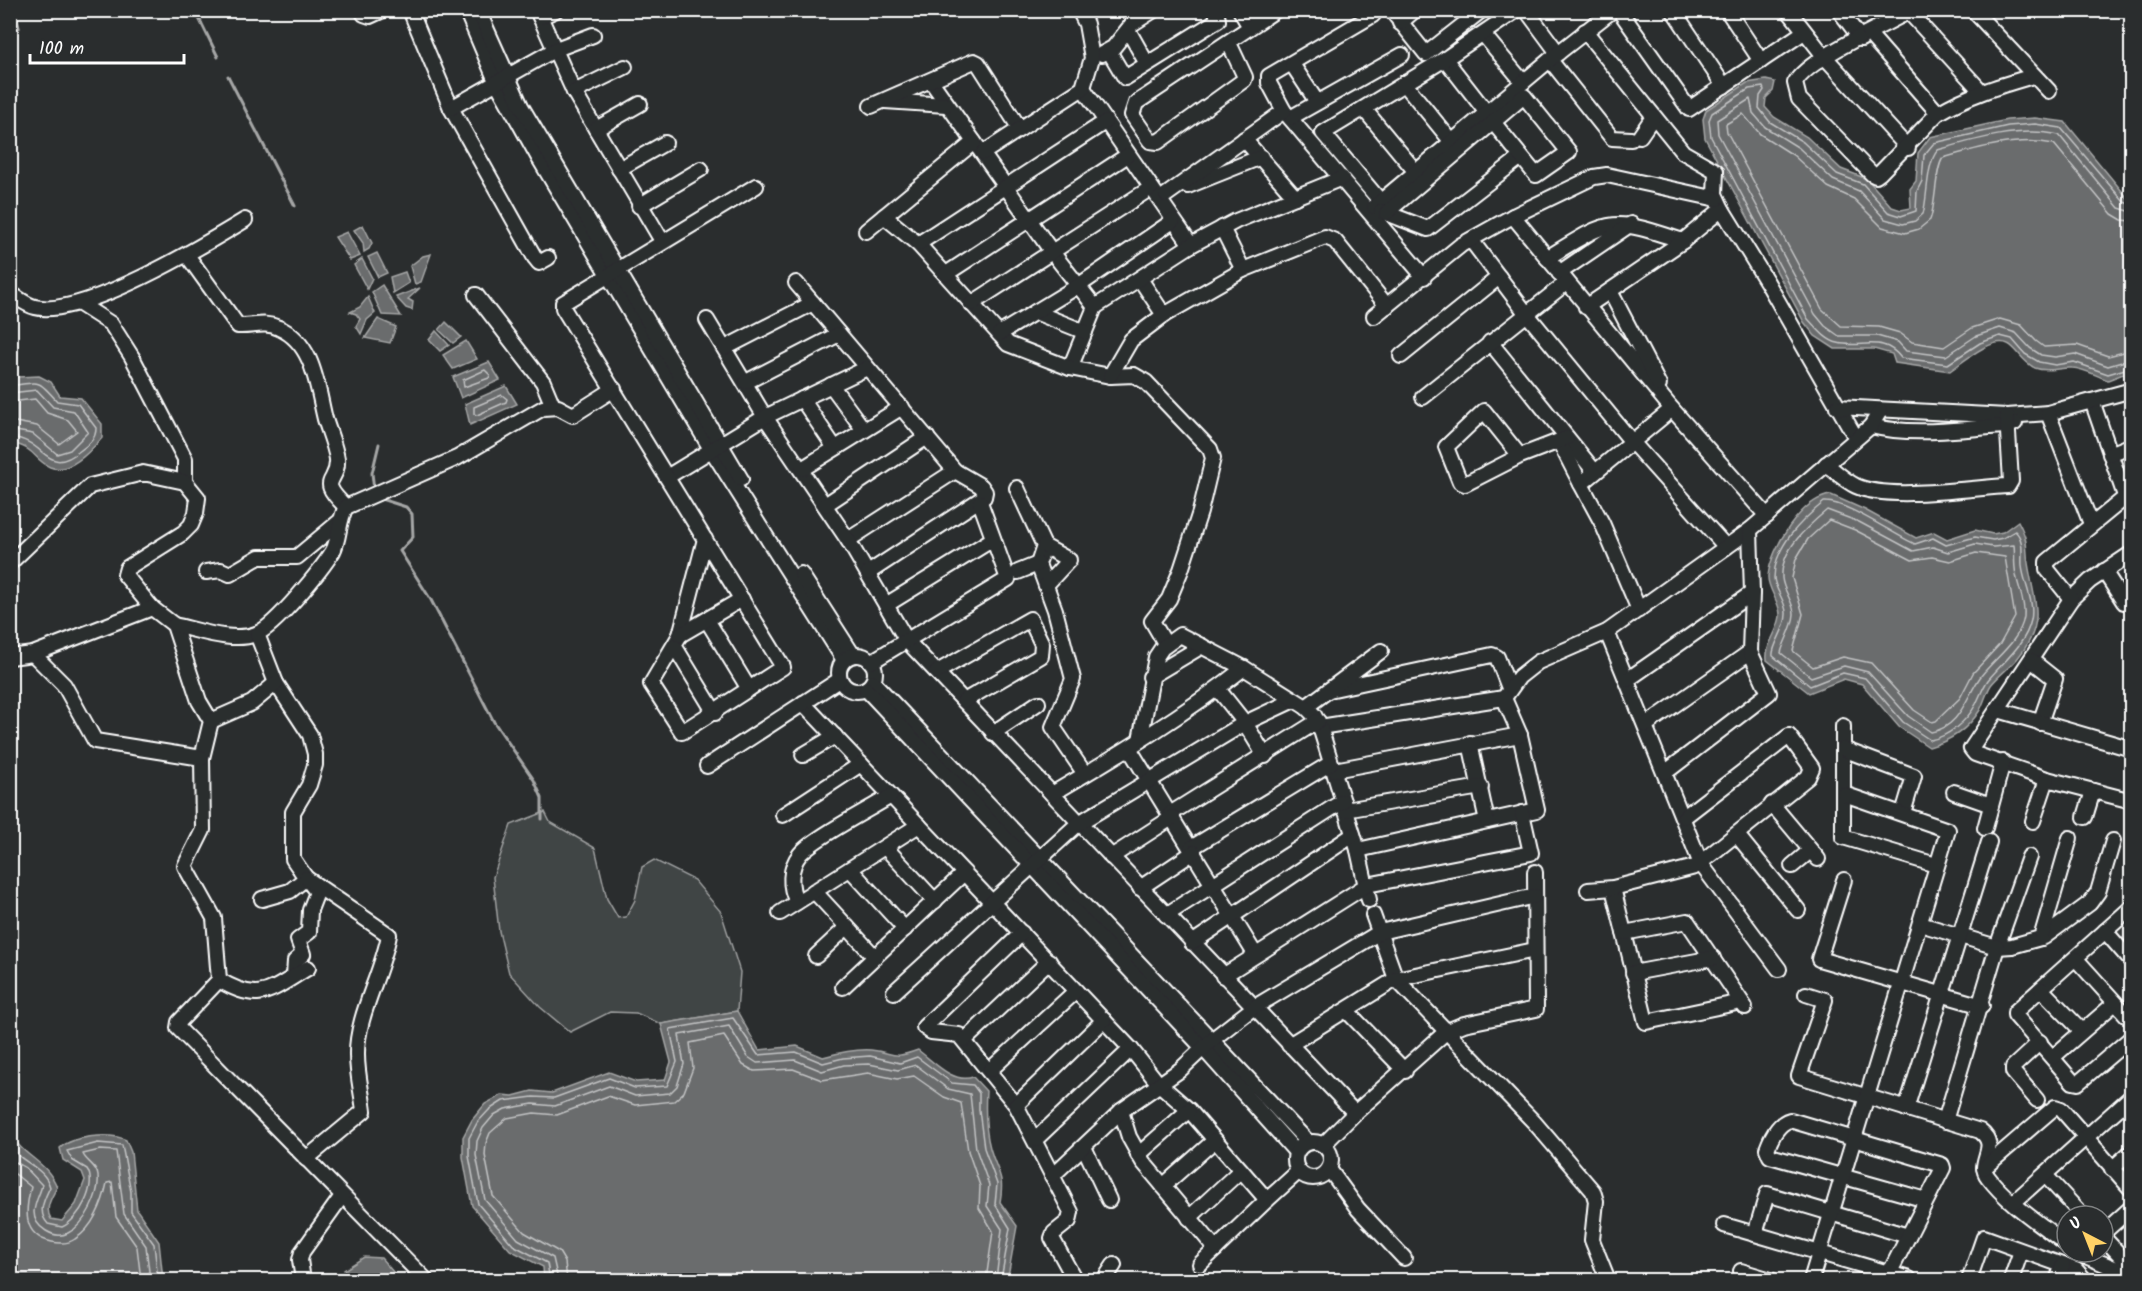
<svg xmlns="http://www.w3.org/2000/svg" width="2142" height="1291" font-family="Kalam,sans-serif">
	<rect width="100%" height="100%" fill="#2a2d2e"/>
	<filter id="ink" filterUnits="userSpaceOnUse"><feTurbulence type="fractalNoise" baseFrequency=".0167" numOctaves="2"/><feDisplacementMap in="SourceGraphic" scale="12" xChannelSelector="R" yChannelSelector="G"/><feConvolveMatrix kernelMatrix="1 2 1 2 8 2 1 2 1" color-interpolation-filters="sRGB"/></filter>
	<g filter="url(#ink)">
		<path fill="#373a3b" d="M2131,913V953L2112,930Z"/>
		<path fill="#414445" stroke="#a0a2a2" stroke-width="1.5" d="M545,812L550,822L595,848L607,899L618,918L626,917L635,900L642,867L654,860L694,880L721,912L740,972L737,1011L661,1024L636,1013L610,1012L570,1032L540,1007L509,973L499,931L493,877L511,825Z"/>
		<g fill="#6a6c6d" stroke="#a6a7a7" stroke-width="1.5">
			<path d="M11,10L15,11L20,28L11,32Z"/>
			<path d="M1766,80L1775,82L1773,91L1766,98L1765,107L1774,117L1807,137L1841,169L1867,179L1892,207L1901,210L1911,208L1910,189L1916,181L1918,153L1930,137L2007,120L2035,118L2065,122L2131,202V371L2108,380C2097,376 2083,368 2072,368C2060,367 2048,373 2035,368C2022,362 2017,348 2008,344C1992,336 1963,362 1950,371L1895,363L1892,354L1874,349H1835L1815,336L1804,322L1705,138L1703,119L1706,110L1747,83Z"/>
			<path d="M363,225L372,243L369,249L364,252L363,243L354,230Z"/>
			<path d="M347,232L360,256L350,260L335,237Z"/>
			<path d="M377,253L387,273L378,277L368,257Z"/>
			<path d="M431,254L421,282L415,284L410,266L423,256Z"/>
			<path d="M362,259L372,278L367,289L354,265Z"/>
			<path d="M405,272L409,283L393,293L390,277Z"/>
			<path d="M382,285L401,316L382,315L372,292Z"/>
			<path d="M420,288L408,299L413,302L412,310L406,308L396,297Z"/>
			<path d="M368,297L375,313L367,320L361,334L356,326L360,319L356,314L350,312L360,307Z"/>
			<path d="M378,319L396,327L390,343L365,338Z"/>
			<path d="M446,322L461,337L453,343L439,330Z"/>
			<path d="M436,331L449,345L440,351L429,340Z"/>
			<path d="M466,341L477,359L453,369L443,355Z"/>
			<path d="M489,362L500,380L461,398L453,377Z"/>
			<path d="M39,376L51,382L60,396L81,398L102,424V438C91,450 69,475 50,467C33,459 36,448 11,443V381L17,377Z"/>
			<path d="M506,386L517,404L470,425L465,404Z"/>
			<path d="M1831,495L1865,510L1916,538L1934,532L1947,539L1975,530L1993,534L2003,532L2018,521C2031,545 2024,547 2029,569C2036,607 2045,625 2017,659C2009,668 1998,676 1991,685C1986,693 1984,703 1980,710C1968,729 1950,741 1929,747L1899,727L1862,684L1844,679L1809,693L1767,660C1765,644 1778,633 1780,616C1781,603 1767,589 1768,576C1771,548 1801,499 1831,495Z"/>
			<path d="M737,1011L759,1050L797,1046L823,1057C838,1053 855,1049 871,1050C896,1053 891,1060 918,1050C934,1062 953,1084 973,1077L986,1091C985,1109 985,1130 990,1148C997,1173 1005,1174 1000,1202L1017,1226L1008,1276L1012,1280H544L543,1267L510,1250L472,1206L463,1157V1137L472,1120L485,1104L502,1095L513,1096L532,1091L552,1093L609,1072L636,1082L665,1080L671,1062L661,1024Z"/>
			<path d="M11,1134C23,1157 47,1161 57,1187C52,1197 44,1208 51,1219L62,1221L76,1204L85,1180L82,1172L63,1160L60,1148C73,1136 110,1132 126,1140L131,1152L137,1210L159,1242L163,1280H11Z"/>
			<path d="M364,1257L381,1258L400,1280H351L344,1270Z"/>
		</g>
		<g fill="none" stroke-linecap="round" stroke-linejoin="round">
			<g stroke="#c3c4c5" stroke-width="1.5">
				<path d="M2132,205L2124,202L2061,128L2035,124L2008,126L1934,143L1924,155L1922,181L1917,191L1916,211L1901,216L1888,212L1863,184L1837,174L1803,142L1770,122L1759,108L1760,96L1764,90L1763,87L1749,89L1712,113L1709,120L1711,137L1808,319C1816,327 1826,341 1838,343C1862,349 1883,334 1901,358L1948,364L1980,343L2000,336L2012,339L2025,354L2039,362L2055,365L2074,362L2108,374L2132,367"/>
				<path d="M2132,212L2119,208L2059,135C2020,126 1976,139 1938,150C1926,163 1928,196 1923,214L1915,221L1903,224L1885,219L1859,191L1833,180L1799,148L1765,127L1753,113L1750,99L1717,120L1718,134L1815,314L1825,326L1839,336H1877L1898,342L1906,351L1946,356L1976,336L2000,328L2016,333L2030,348L2041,355L2055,357L2075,354L2108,366L2132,359"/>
				<path d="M2132,221L2122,220L2112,214L2054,144C2019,136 1977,148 1943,158C1935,168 1936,205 1930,220L1919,229L1905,233L1882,227L1854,199L1828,187L1793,155L1760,134L1743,114L1726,124L1727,132L1822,309L1841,326L1879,327L1900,333L1912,342L1944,347L1972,328L2000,319L2021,325L2036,341L2044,347L2077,345L2108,356L2132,350"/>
				<path d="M485,370L490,375L489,378L464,387L463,380Z"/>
				<path d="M10,386C40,382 37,378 57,401L78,404L96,428C96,439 89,444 81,450C46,479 47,440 10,437"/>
				<path d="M10,393L37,390L53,407L74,411L88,432L70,450L57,454L33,434L10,430"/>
				<path d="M502,395L507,399L506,402L477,415L474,414V407Z"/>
				<path d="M10,402L35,399L47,413L68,420L77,431L59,444L37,426L10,421"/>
				<path d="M1824,502C1845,500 1894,535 1915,544L1933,538L1946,545L1975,537L1993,540L2003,538L2015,531C2025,540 2021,554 2022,566C2024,584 2035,602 2031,620C2026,644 2003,662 1988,680C1983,687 1980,696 1976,704C1967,721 1948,737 1930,740L1903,722L1865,678L1843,673L1810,686L1773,656C1771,646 1787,629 1786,613C1786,601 1775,590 1774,578C1774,546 1802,520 1824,502Z"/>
				<path d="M1827,510L1859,522L1913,551L1933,547L1948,552L1975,544L1993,547L2014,545C2015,552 2014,560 2015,568C2016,584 2026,600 2024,617C2020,641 1995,658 1981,676C1966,696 1961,727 1931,732L1908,716L1868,672L1844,666L1811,677L1781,653C1784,640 1793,629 1794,614C1794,602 1783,591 1782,578C1780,550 1808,526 1827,510Z"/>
				<path d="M1829,520L1855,530L1912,560L1932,557L1950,561L1976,553L2005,557L2015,617L2000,644L1973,673L1960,698L1936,721L1932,722L1914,710L1871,663L1843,657L1813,667L1793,651L1803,614L1792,578L1796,559L1808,539Z"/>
				<path d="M10,1146C20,1163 44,1166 50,1187C44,1200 37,1212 48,1224L62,1227C79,1220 98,1185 87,1169L72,1160L67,1151L98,1143L122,1145L131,1192V1212L154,1244L158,1280"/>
				<path d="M10,1159L26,1168L42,1185C40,1194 35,1201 34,1212C34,1227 54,1240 68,1233C85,1225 100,1194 98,1176C97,1165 86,1162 83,1154L100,1150L116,1151L124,1214L146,1246L150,1280"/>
				<path d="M10,1170L31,1187C25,1210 22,1236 52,1242C61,1244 68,1244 75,1239C93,1228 103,1203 107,1183L112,1182L116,1217L137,1247L141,1280"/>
				<path d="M550,1280L547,1263L513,1245L478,1204L469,1156V1138L477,1123L489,1110L503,1101L533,1097L554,1098L609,1078L635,1088L667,1086L677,1062L670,1029L733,1018L758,1055L796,1052L823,1063L843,1058L870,1056L900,1063L917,1057L952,1083L973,1085L979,1093V1110L984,1148L997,1184L995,1204L1010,1228L1002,1274L1004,1280"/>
				<path d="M558,1280L553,1258L518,1239L485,1200L476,1155L477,1141L483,1128L494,1115L505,1109L533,1104L555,1106L609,1086L635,1096L670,1093L677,1086L684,1064L679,1035L729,1026L748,1057L757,1063L795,1060L822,1071L844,1065L869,1064L898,1070L916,1065L948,1089L970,1094L976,1149L989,1185L987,1206L1002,1229L996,1280"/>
				<path d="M567,1280L565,1262L559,1252L524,1232L493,1196L485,1155L486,1143L490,1133L507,1118L534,1113L557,1115L608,1096L635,1105L674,1101L684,1092L693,1068L690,1043L724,1036L743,1065L754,1071L793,1069L822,1080L868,1073L897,1079L914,1076L944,1097L961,1103L968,1151L980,1186L979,1208L993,1231L986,1280"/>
			</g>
			<g stroke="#a6a7a7" stroke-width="3">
				<path d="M195,10L218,57"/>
				<path d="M228,76L295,206"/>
				<path d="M374,490L372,473L379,444"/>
				<path d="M378,498L406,507L412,514L413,537L400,551L431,600L494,722L534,780L542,798V819"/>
			</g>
			<g stroke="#fff" stroke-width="18">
				<g id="minor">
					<path d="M362,10L364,14L370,16L383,10"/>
					<path d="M410,10L451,108L535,258L539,263L548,258"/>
					<path d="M466,10L496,81L540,160L711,449L844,660"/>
					<path d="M478,10L521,106L741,479"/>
					<path d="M537,10L574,92L662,241"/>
					<path d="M1240,10L1250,27"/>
					<path d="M1391,10L1426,54L1482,10"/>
					<path d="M1619,10L1689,109L1804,32"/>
					<path d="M1673,10L1724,86"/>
					<path d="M1727,10L1761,61"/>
					<path d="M1788,10L1824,56L1908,148"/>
					<path d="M1839,10L1861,39"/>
					<path d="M1907,10L1981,91"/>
					<path d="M1912,10C1885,25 1807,59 1795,83L1799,99L1872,174L1876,176L1880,173L1938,113C1968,95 1999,86 2033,76"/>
					<path d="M1973,10L2049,91"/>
					<path d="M1527,11L1558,53"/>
					<path d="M1373,15L1269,76V83L1284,111L1424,277"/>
					<path d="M540,17L556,10"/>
					<path d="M1400,23L1415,10"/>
					<path d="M1128,30L1146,62"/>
					<path d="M1585,31L1683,152L1716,171L1715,194L1722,209L1767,282L1856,438"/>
					<path d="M1483,34L1523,82"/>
					<path d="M1869,34L1938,113"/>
					<path d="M1229,43L1245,77L1244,80L1158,142L1150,141L1132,115L1136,103L1276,10"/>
					<path d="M1109,51L1125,78L1218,20L1216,10"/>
					<path d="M1102,54L1113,48L1132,24L1154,10"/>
					<path d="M1445,59L1487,113"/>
					<path d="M1550,60L1612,138L1631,139"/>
					<path d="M1292,64L1317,102"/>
					<path d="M931,81L1052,252L1095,307L1070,368"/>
					<path d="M1404,83L1452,142"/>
					<path d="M1083,88L1191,245"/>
					<path d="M574,92L625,67"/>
					<path d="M885,101L946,105"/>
					<path d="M871,106L974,61L978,63L1020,129"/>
					<path d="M451,108L556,49L593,35"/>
					<path d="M1364,109L1416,172"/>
					<path d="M1290,118L1402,55"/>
					<path d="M596,129L640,104"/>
					<path d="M1640,136L1653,117"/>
					<path d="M1244,139L1295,197"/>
					<path d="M983,153L1083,88L1092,58L1086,24L1079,10"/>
					<path d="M619,169L665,143"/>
					<path d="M1188,186L1261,157"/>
					<path d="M1166,195L1284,111"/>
					<path d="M1381,202L1323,133L1445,59L1517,10"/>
					<path d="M639,206L701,169"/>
					<path d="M1374,207L1558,53L1613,10"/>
					<path d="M1381,211L1428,229L1521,157"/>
					<path d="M1386,213L1524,96L1569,152L1536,175L1493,122"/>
					<path d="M884,216L918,244L1008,344L1070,368L1110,376L1134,375L1146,382L1210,449L1213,458L1200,512L1181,570L1169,599L1152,621L1166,645"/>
					<path d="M1513,216L1672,409L1767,516"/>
					<path d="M1222,228L1243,270"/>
					<path d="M866,231L974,142"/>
					<path d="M1471,240L1526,313L1632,442L1726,547"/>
					<path d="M918,244L1105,122"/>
					<path d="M187,255L238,326C253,327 264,321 279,328C314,343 317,387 325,419C329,432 335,446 337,459C339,485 315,477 346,507"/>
					<path d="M1547,258C1612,218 1609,217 1683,241"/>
					<path d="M1559,273L1631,224"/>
					<path d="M946,274L1128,155"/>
					<path d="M1140,279L1164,315"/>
					<path d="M796,283L955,471L848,540"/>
					<path d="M1610,291L1659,385"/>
					<path d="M10,293C18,298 26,305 35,307C81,319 204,245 245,220"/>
					<path d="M476,295L543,382L553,406"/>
					<path d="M80,304L111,324L132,357L185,459V482"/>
					<path d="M971,304L1151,188"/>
					<path d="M1095,307L1191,245L1236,221L1342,178"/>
					<path d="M1586,307L1683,241L1722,209"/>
					<path d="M1035,312L1085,332"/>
					<path d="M1374,316L1461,245L1513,216L1594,177L1607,175L1717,199"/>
					<path d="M707,320L765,417L848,540L907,641L1355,1113"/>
					<path d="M999,334L1078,286L1173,221"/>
					<path d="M1490,342L1595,472"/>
					<path d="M725,348L813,303"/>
					<path d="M1401,356L1499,277"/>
					<path d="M1110,376L1131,340L1164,315L1243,270L1325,237L1335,241L1387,306"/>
					<path d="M746,382L839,334"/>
					<path d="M831,385L864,430"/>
					<path d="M1423,397L1566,283"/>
					<path d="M802,399L835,448"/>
					<path d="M2092,401L2125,496"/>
					<path d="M1837,407L2007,416L2048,413L2132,390"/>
					<path d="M2048,413L2091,524"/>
					<path d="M1871,426C1915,437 1963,428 2008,426L2015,423"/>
					<path d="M1559,441L1581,484"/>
					<path d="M2110,454L2132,445"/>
					<path d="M1520,456L1484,411L1446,447L1460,482L1465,484L1520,456L1567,438"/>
					<path d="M1826,464C1835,471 1845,481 1856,486C1888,501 1971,488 2008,486L2011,481L2007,416"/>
					<path d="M802,469L902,407"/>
					<path d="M667,477L765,417L867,368"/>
					<path d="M1017,488L1044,546L1038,564L1055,610L1073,679L1053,727L1085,774"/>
					<path d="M825,505L927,437"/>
					<path d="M705,539L680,635L651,684L682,732L783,667L563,308V303L756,186"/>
					<path d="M1044,546L1069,560L1046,585"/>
					<path d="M2132,553L2090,581L2071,599L1971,749L1975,754L2047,779L2132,801"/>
					<path d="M10,563L90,486L143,473L185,482L198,498L196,513L191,525L183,533L127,568L125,575L152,608L174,625L199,701L211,721L202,758L203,830L185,866L214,918L219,980L179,1022L178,1028L426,1280"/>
					<path d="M2104,571L2124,602"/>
					<path d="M206,572L221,570L230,574L259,557H297L339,522"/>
					<path d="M1018,572L1038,564"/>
					<path d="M868,573L984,497L985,492L981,486L955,471"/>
					<path d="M801,574L853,655"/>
					<path d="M2071,599L2047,569V562L2132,492"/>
					<path d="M886,605L993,539"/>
					<path d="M1639,610L1602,523L1581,484L1672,409"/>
					<path d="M707,620L749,689"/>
					<path d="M174,625C198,630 232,643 256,634C275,627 322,569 333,551C340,537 338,521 346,507L457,458L543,408L558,407L573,415L614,389"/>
					<path d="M1607,632L1701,864L1779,969"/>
					<path d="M257,634L276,683L310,735L315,754V765L309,785L293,812V859L306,878L290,891L262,899"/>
					<path d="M680,635L742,599"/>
					<path d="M675,647L715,713"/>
					<path d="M33,654L64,685L95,741L202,758"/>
					<circle cx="857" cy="673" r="18"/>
					<path d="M10,657L33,654L152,608"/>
					<path d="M2031,660L2055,679L2040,723"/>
					<path d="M871,662L1008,579L980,502"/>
					<path d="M937,672L1030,619L1042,644L1041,656L964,701"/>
					<path d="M1150,677L1202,646"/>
					<path d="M1627,680L1752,593"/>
					<path d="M873,682L1308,1142"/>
					<path d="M866,689L1203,1048L1296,1152"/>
					<path d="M1218,689L1245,723L1294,700"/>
					<path d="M1329,690L1492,655L1497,657L1509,688"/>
					<path d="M1504,698L1519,677L1538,662L1607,632L1750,530L1871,426L1880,411"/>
					<path d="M803,703L1131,1049L1158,1083L1189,1110L1267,1200L1298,1172"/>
					<path d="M1306,707L1381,651"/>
					<path d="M1998,710L2132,749"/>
					<path d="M211,721L252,703L276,683"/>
					<path d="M1646,725L1750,652"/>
					<path d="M1843,726V837L1936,865"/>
					<path d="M1320,727L1504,698L1520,735L1537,810L1358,850"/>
					<path d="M993,733L1038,703"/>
					<path d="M1140,740L1156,657L1162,648L1180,635L1244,668L1306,707L1314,715L1320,727L1358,850L1369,900"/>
					<path d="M1470,743L1487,821"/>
					<path d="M1129,748L1255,954"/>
					<path d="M1843,749L1914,776L1903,813"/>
					<path d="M803,755L835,736"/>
					<path d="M707,766L839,680"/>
					<path d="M1334,770L1520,735"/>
					<path d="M1666,772L1769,693L1750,652L1752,593L1750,530"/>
					<path d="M1954,792L1991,805"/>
					<path d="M1052,794C1118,755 1184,715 1244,668"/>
					<path d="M1772,804L1818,859"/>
					<path d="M1345,810L1481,787"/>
					<path d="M1170,814L1318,721"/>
					<path d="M783,815L861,764"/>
					<path d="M2085,817L2093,791"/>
					<path d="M2033,821L2047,779"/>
					<path d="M1985,828L2003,762"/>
					<path d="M1737,835L1798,910"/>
					<path d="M885,847L935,901"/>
					<path d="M1191,848L1331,763"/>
					<path d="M1111,857L1173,817"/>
					<path d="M2029,857L1997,947L2012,946L2044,937L2090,903L2098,892L2113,841"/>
					<path d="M1792,866L1810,851"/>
					<path d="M850,869L905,929"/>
					<path d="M1844,880L1819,959L1982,1006"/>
					<path d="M1140,888L1194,852"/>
					<path d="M1613,888L1646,1022L1741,1002"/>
					<path d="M1588,890L1613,888L1695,867L1808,777L1812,768L1789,736L1684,817"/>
					<path d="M814,891L875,957"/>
					<path d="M797,902C789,887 789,868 800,854C812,839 871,808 891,796"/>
					<path d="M2132,907L2015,1012V1015L2073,1082L2078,1083L2132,1037"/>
					<path d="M780,913L919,825"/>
					<path d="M1166,915L1343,801"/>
					<path d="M1373,915L1396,979L1534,1122L1593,1191L1596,1201L1592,1240L1608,1280"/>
					<path d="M1920,924L1997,947L1945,1121"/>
					<path d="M2105,931L2132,962"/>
					<path d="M1022,933L924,1027L931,1032L959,1035L1016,1105L1071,1212L1069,1221L1054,1233L1052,1238L1075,1280"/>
					<path d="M1624,933L1687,921L1745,1007"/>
					<path d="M2041,938L2070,838"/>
					<path d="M1192,943L1353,835"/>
					<path d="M816,956L847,927"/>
					<path d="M2076,959L2132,1021"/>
					<path d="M1633,973L1713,958"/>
					<path d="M294,976L295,961L303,954L298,940L309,932L310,910L317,892L310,883"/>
					<path d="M1223,976L1367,885L1531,853L1522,813"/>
					<path d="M219,980C261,1005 270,990 308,968"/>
					<path d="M843,987L964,873"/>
					<path d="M2041,989L2082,1031"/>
					<path d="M894,992L1079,823L1245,723L1265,756"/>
					<path d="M1806,994L1825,1000L1799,1076L1980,1131C2001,1147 1975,1161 1988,1177C2008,1204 2041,1224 2067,1245"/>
					<path d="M1347,1011L1405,1071"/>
					<path d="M965,1040L1049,961"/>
					<path d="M1289,1045L1396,979L1535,950"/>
					<path d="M2053,1057L2115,1003"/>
					<path d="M990,1070L1076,991"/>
					<path d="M2037,1100L2013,1072V1067L2040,1042"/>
					<path d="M1016,1105L1104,1020"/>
					<path d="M1906,1109L1989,842"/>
					<path d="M1121,1111L1129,1137L1143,1162L1216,1249"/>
					<path d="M1035,1140L1131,1049"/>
					<circle cx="1313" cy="1160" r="18"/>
					<path d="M1323,1145L1355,1113L1447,1031L1464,1024L1536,1009L1535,872"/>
					<path d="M1084,1147L1109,1200"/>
					<path d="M1138,1155L1189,1110"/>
					<path d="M306,1159L364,1111C362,1093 357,1074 357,1055C356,1017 382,974 389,935L306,878"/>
					<path d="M1984,1168L2055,1107L2061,1109L2132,1190"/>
					<path d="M1329,1169L1358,1209L1404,1258"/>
					<path d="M2112,1169L2132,1151"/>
					<path d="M2045,1175L2083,1216"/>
					<path d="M1052,1176L1121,1111L1180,1070L1213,1039L1253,1008L1380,932L1535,896"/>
					<path d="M1163,1186L1215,1140"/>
					<path d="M2014,1202L2132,1096"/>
					<path d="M1189,1218L1241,1170"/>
					<path d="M1724,1225L1755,1234"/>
					<path d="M2103,1233L2132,1207"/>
					<path d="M1908,1236L1767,1194L1755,1234L1909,1279"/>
					<path d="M2103,1237L2132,1268"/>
					<path d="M2076,1252L2114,1268L2132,1271"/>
					<path d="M1200,1264L1267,1200"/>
					<path d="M1741,1271L1771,1280"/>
					<path d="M1889,1274L1943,1168L1942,1165L1790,1120C1778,1123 1771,1138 1767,1149L1770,1156L1926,1200"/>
					<path d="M303,1280L300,1260L302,1252L342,1196"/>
					<path d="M1104,1280L1114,1265"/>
					<path d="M1811,1280L1948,830L1844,794"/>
					<path d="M1969,1280L1984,1237L2076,1270L2085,1280"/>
					<path d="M2011,1280L2021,1251"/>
					<path d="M2057,1280L2063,1265"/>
				</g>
			</g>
			<use href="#minor" stroke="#2a2d2e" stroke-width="14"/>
		</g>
	</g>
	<rect width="2142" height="1291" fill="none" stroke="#2a2d2e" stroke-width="36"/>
	<rect x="18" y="18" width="2106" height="1255" fill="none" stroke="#fff" stroke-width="2" filter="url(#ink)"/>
	<g transform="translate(2085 1234) rotate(318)"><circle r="28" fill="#2a2d2e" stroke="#7f8182" stroke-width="1.5"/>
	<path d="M0-4.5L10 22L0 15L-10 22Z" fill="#ffd166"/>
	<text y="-9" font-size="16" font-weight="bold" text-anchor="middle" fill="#ffffff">U</text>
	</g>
	<path d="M30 54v9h154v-9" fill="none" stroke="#ffffff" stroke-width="3"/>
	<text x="39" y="54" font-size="18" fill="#ffffff" stroke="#2a2d2e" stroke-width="4.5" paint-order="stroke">100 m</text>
</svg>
